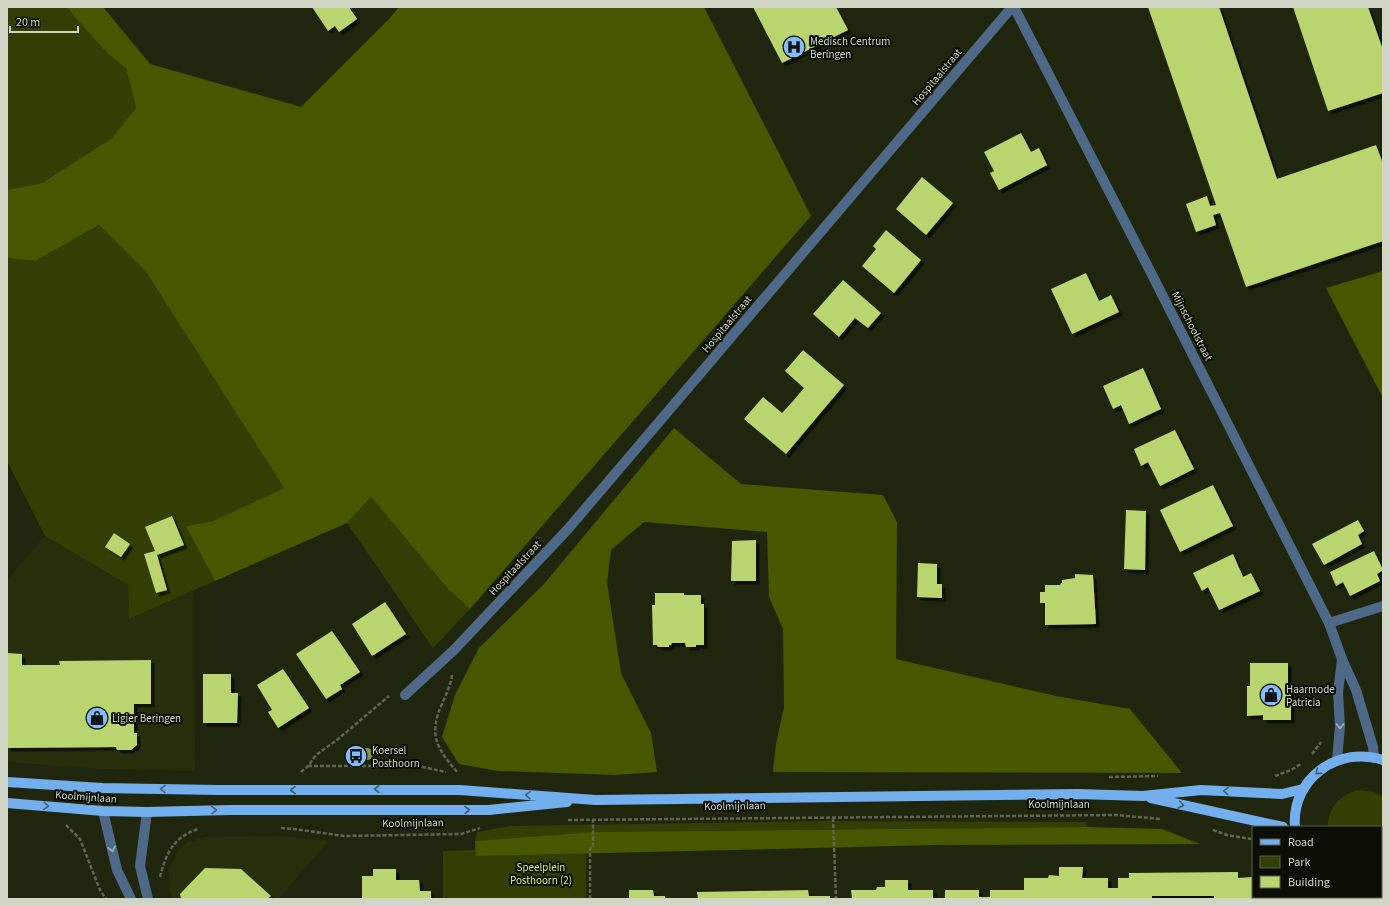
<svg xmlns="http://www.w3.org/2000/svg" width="1390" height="906" font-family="'Source Sans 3',sans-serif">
	<defs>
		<filter id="shadow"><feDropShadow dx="3.5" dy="3.5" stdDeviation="0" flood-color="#0009"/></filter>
	</defs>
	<rect width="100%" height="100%" fill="#20260d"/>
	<g fill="#262e0c">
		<path d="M45,536L128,585L129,619L194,591L195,771L101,769L7,762V580Z"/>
		<path d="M283,836L328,841L279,899H172L168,884L169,870L178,851L187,843L204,837Z"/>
	</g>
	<g fill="#323e03">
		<path d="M7,7H67L73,15L108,54L126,68L136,108L112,138L42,183L7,190Z"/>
		<path d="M99,225L146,272L284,488L213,521L187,526L215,581L129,619L128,585L45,536L7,461V258L35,261Z"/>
		<path d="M371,497L449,590L470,609L433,648L347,523Z"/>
		<path d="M1359,790L1374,792L1383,797V853L1381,854V827H1328C1327,808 1341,794 1359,790Z"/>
		<path d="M826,821L1086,822L1087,827L592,832L475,841L477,832L510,826Z"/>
		<path d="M586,846V898L443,899V851Z"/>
	</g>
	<g fill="#475700">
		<path d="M67,7H103L150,64L301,107L389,19L399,7H704L811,216L470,609L449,590L371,497L347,523L215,581L186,526L213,521L284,488L146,272L99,225L35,261L7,258V190L42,183L112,138L136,108L126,68L108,54L73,15Z"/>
		<path d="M1383,271V398L1326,288Z"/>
		<path d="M674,428L741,484L883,495L897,522L896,659L1056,696L1130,709L1182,773L773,772L776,744L784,707L783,629L769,597L767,532L644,522L611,550L607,582L621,673L651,733L657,772L615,775L498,771L459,764L442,737L455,695L479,648L544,584Z"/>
		<path d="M1087,827L1162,829L1200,844L937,845L476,856L475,841L592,832Z"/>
	</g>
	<g fill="#bad470" filter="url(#shadow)">
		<path d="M312,7H349L357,19L339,32L335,26L328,31Z"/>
		<path d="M753,7H836L848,30L782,63Z"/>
		<path d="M1148,7H1219L1277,179L1376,145L1382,161H1383V241L1246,287L1220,213L1213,215L1216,225L1196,232L1186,204L1207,196L1210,206L1216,205Z"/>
		<path d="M1293,7H1368L1383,50V93L1328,111Z"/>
		<path d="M1021,133L1031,152L1039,148L1047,165L999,190L990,173L994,171L984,152Z"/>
		<path d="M922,177L953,203L926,235L896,209Z"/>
		<path d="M886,230L921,260L894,293L862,266L876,249L873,246Z"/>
		<path d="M1086,273L1099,301L1111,295L1119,312L1072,334L1051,289Z"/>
		<path d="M843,280L881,313L868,328L855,318L839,337L813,314Z"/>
		<path d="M803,350L844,385L786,454L744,419L763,397L782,413L793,401L804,388L785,371Z"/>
		<path d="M1143,368L1161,409L1129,424L1121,405L1113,409L1103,386Z"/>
		<path d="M1175,430L1194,469L1160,486L1148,462L1141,466L1134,449Z"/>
		<path d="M1213,485L1233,526L1180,552L1160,510Z"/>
		<path d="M1126,510L1146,511L1145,570L1124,569Z"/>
		<path d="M172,516L184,545L157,555L167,590L156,593L144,554L155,551L145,527Z"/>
		<path d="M1358,520L1364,531L1358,535L1362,544L1324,565L1312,544Z"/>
		<path d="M114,533L130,544L121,557L105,547Z"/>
		<path d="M756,540V581H731L732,541Z"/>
		<path d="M1374,551L1383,570L1377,574L1380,581L1350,596L1343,582L1336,586L1330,572Z"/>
		<path d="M1233,554L1243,577L1251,573L1260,591L1219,610L1208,587L1202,591L1193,573Z"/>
		<path d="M918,563L937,564V584H942V598L917,597Z"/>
		<path d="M1075,574L1093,575L1096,624L1045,625V603H1040V592H1045V585H1060L1061,583H1062V580L1075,578Z"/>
		<path d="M655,593H684V595H701V604H704V645H696V647H686L685,643H672L671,645H669V647H658L657,645H653L652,605H655Z"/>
		<path d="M385,602L406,634L372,656L352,624Z"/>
		<path d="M332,631L360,672L340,685L342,689L326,699L296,654Z"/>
		<path d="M7,653L22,654V665H60L59,661L151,660V704H134V733H137V745L131,750H117L116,747L7,748Z"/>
		<path d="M1250,663H1288V685H1291V720H1263V715L1247,716V686H1250Z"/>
		<path d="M283,669L309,708L278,728L268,712L272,710L257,685Z"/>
		<path d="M203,674H231V693H238L237,723H203Z"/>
		<path d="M1059,867H1083L1082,878H1108V888H1118V878H1129V873L1238,872V878L1253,877V898L1214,899V896H1152V899L1118,898V899H945V890H979V897H990V890H1024V878H1048L1049,875L1059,876Z"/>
		<path d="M205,868L241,869L271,896L267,899H181L180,894Z"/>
		<path d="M373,869H396V880H419L420,891H431V899H362V876H373Z"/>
		<path d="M885,880H908V890H933V899H852L851,890H876L877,887H885Z"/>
		<path d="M629,890H653L654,896H665V899H629Z"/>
		<path d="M808,890L809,896H830V899H698L697,892Z"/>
	</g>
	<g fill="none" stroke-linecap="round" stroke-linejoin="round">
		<g stroke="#606650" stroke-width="2.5" stroke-dasharray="4 2" stroke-linecap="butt">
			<path d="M452,675C451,685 446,694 442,704C428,735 437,749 458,773"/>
			<path d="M1312,754L1321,742"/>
			<path d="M308,766H418L446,772"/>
			<path d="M301,772L308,766L316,755L337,740L389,696"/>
			<path d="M1275,776L1291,770L1301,764"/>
			<path d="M1109,777L1158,776"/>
			<path d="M833,818L836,899"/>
			<path d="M568,820L1116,815L1161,819"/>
			<path d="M66,825L80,839L100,890L106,899"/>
			<path d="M281,828L294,829L344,836L461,834L480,828"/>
			<path d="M1213,830L1227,835L1251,839"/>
			<path d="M160,877C166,854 173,837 198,829"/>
			<path d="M1311,897L1313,899"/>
			<path d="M590,899V849L593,847V820"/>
			<path d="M1269,899V897"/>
		</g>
		<g stroke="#4d6987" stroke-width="10">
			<path d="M1014,7L1146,263L1329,623L1342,659L1356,690L1373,747L1374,757"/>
			<path d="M1329,623L1383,606"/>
			<path d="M405,695L454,650L568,529L1012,7"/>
			<path d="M1337,760L1340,726L1338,693L1342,659"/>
			<path d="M103,811L117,870L131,899"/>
			<path d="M147,812L140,866L148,899"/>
			<path d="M1338,897L1339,899"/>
			<path d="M1373,899L1375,897"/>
		</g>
		<g stroke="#74afed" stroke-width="10">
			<path d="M7,782L102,788L217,790H460L595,800L1078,794L1143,796L1201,790L1282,794L1303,789"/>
			<path d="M1151,798L1283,827"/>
			<path d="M7,803L103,811L147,812L230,810H489L567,802"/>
			<path d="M1295,827C1291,779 1338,745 1383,760"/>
			<path d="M1381,884H1383"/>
		</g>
	</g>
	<circle fill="#829643" cx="367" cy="754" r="6"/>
	<defs><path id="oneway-chevron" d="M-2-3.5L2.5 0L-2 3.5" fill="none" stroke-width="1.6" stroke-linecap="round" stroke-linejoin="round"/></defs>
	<g stroke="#a9b5b3">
		<use href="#oneway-chevron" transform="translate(1340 726) rotate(90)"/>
		<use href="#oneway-chevron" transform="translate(112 849) rotate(77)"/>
	</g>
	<g stroke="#405e78">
		<use href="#oneway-chevron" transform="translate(1318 772) rotate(140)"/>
		<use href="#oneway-chevron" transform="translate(163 789) rotate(-179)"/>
		<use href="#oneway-chevron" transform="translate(377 789) rotate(180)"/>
		<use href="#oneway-chevron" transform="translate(293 790) rotate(180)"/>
		<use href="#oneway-chevron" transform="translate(1226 791) rotate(-177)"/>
		<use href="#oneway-chevron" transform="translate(528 795) rotate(-176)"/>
		<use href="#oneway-chevron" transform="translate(1181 805) rotate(13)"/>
		<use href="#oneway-chevron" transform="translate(46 806) rotate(5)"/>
		<use href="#oneway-chevron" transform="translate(214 810) rotate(-1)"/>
		<use href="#oneway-chevron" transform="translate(467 810)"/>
	</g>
	<defs>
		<g id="hospital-disc" transform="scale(1.15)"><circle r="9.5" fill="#82bcfa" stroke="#0b0e04"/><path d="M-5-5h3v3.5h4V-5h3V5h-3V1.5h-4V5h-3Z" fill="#111"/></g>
		<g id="shop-disc" transform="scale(1.15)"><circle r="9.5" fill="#82bcfa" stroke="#0b0e04"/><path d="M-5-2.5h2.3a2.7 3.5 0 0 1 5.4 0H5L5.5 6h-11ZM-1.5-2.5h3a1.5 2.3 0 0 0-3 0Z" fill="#111"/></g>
		<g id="bus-disc" transform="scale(1.15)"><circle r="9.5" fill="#82bcfa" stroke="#0b0e04"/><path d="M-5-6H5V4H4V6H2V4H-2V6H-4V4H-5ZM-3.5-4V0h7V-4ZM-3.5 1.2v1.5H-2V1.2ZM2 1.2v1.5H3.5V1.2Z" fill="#111"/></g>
	</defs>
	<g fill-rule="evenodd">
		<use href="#hospital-disc" x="794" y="47"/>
		<use href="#shop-disc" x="1271" y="695"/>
		<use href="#shop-disc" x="97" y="718"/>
		<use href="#bus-disc" x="356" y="756"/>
	</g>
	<g text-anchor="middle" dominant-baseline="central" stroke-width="4" stroke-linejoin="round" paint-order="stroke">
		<g font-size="11" fill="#d0d5c6" stroke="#0b0e04" text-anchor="start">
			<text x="810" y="41">Medisch Centrum<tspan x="810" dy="13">Beringen</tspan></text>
			<text x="1286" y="689">Haarmode<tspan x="1286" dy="13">Patricia</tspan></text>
			<text x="112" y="718">Ligier Beringen</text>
			<text x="372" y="750">Koersel<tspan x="372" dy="13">Posthoorn</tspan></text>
		</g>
		<g font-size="11" fill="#d0d5c6" stroke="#0b0e04">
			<text transform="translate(937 77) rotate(-50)">Hospitaalstraat</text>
			<text transform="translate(727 324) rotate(-50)">Hospitaalstraat</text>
			<text transform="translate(1192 326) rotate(63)">Mijnschoolstraat</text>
			<text transform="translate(515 568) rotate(-47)">Hospitaalstraat</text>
			<text transform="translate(86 797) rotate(4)">Koolmijnlaan</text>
			<text x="1059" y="804">Koolmijnlaan</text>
			<text transform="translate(735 806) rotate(-1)">Koolmijnlaan</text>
			<text transform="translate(413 823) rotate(-1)">Koolmijnlaan</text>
		</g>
		<g font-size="11" fill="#d2f170" stroke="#0b0e04">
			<text x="541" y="867">Speelplein<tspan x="541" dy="13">Posthoorn (2)</tspan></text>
		</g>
	</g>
	<rect width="1390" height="906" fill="none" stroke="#d0d5c6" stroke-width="16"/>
	<rect x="1252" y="826" width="130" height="72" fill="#0b0e04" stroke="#5a5e52"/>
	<rect x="1260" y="839" width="20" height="6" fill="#74afed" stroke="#5a5e52"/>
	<text x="1288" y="846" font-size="12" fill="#d0d5c6">Road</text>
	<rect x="1260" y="856" width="20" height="12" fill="#323e03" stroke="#5a5e52"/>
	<text x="1288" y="866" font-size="12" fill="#d0d5c6">Park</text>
	<rect x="1260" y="876" width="20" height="12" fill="#bad470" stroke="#5a5e52"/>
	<text x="1288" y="886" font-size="12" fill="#d0d5c6">Building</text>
	<path d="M10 26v6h68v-6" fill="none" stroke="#d0d5c6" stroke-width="2"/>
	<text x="16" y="26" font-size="12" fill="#d0d5c6" stroke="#0b0e04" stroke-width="3" paint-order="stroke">20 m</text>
</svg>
